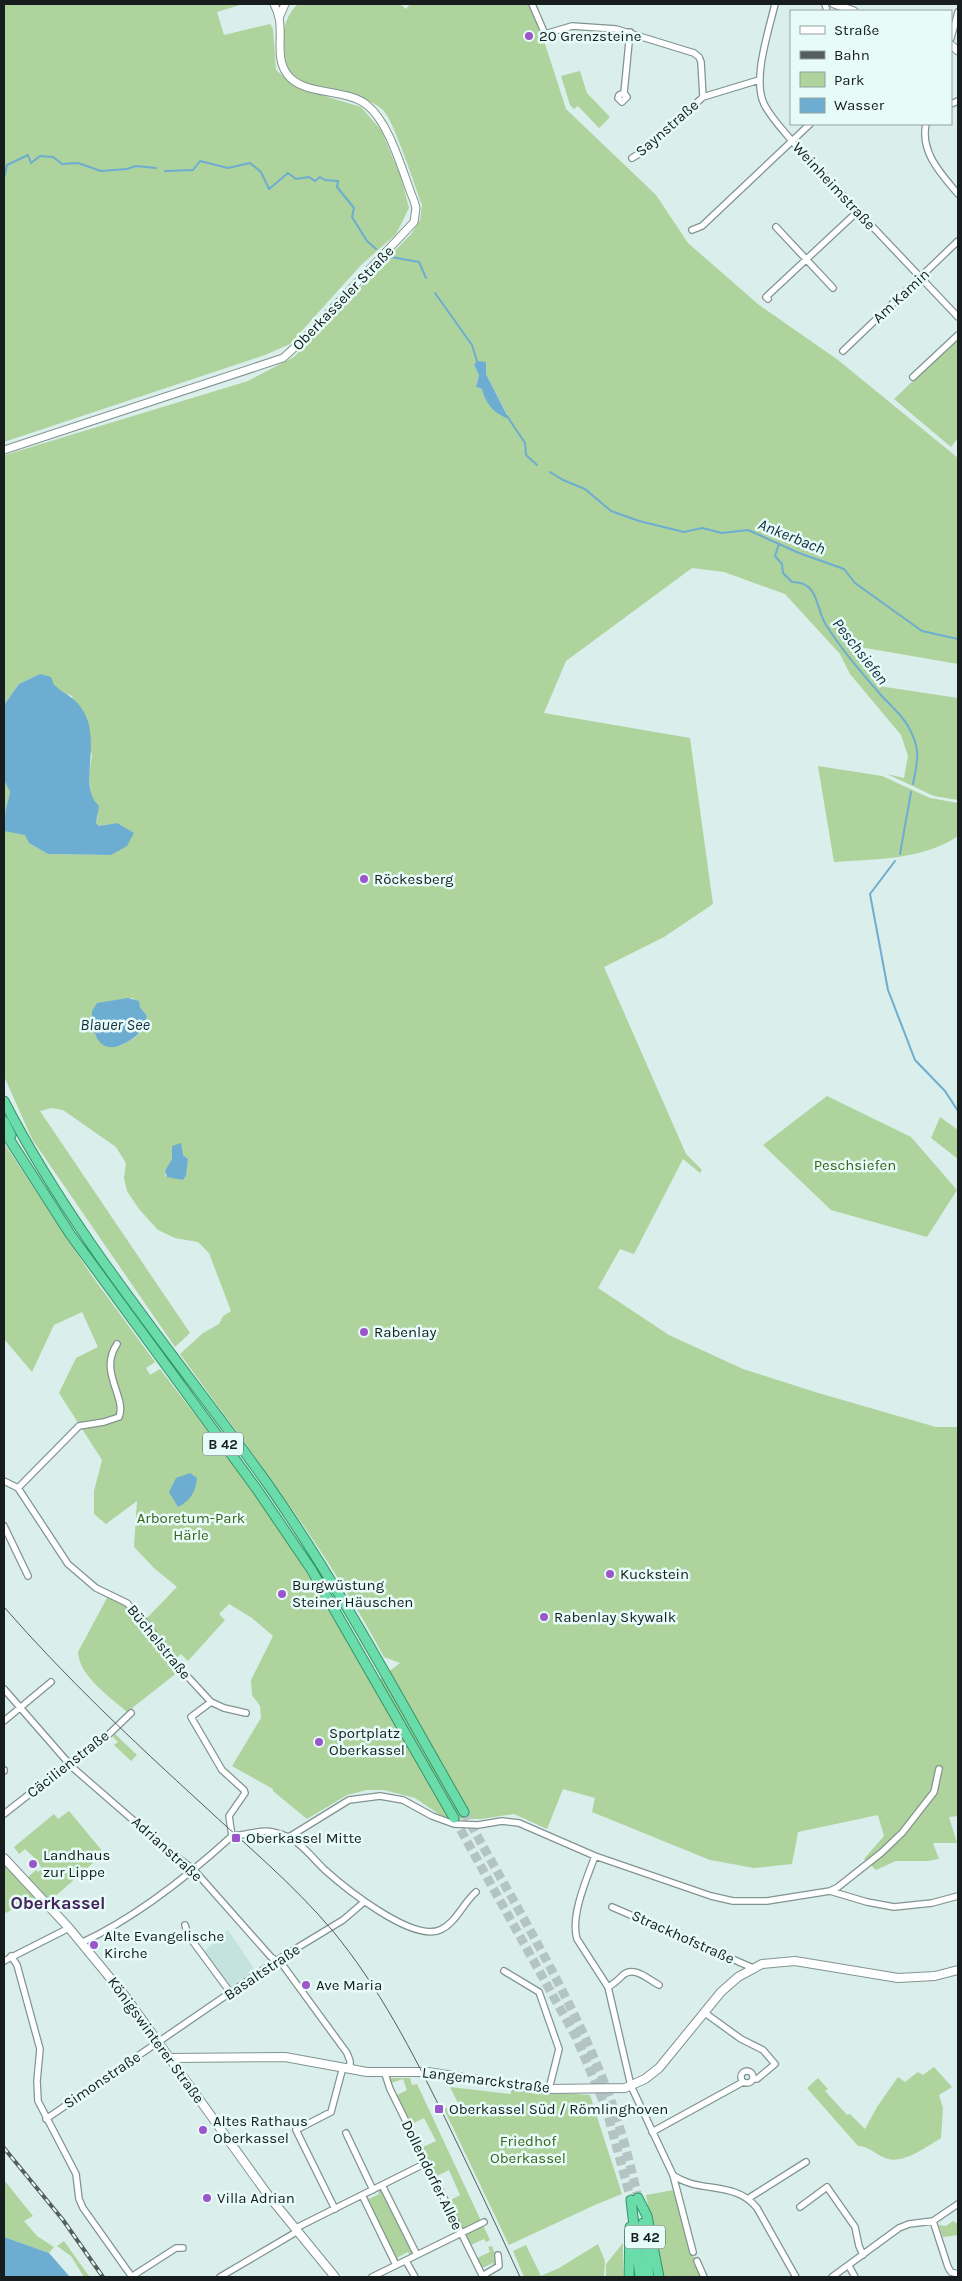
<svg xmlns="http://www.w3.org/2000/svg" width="962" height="2281" viewBox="0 0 962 2281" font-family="Karla,sans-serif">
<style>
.built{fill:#c5e3de}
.green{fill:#aed39c;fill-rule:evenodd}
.water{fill:#6dadd1}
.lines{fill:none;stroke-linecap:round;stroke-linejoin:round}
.stream{stroke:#6dadd1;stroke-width:2}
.trunk-tunnel{stroke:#b3c4c2;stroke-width:9;stroke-dasharray:9 4.5;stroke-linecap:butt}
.minor-casing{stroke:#819491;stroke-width:8}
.tertiary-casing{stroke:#819491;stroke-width:9}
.secondary-casing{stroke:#819491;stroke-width:10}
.trunk-casing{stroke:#35936a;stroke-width:11}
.minor{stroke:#fff;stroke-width:5.5}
.tertiary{stroke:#fff;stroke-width:7}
.secondary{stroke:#fff;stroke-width:8}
.trunk{stroke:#6adcaa;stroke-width:9}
.tram{stroke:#545f5d;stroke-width:1}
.rail-casing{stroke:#545f5d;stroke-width:4}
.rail{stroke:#e7fbf8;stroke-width:2;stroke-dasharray:5.5;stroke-linecap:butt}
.poi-dot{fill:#9b56cb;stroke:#e7fbf8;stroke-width:2}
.labels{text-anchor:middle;stroke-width:5;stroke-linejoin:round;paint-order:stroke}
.shield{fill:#e7fbf8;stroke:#55605e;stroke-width:1}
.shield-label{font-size:14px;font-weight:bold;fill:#161d1c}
.poi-label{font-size:15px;fill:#161d1c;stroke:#e7fbf8;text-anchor:start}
.street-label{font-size:15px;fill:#161d1c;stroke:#e7fbf8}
.park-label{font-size:15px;fill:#38641a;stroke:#e7fbf8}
.water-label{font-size:16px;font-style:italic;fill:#102e3e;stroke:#e7fbf8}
.quarter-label{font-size:18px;font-weight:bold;fill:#45245c;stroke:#e7fbf8}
</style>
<rect width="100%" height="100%" fill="#daeeeb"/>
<!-- built -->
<path class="built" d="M228 1930 255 1970 231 1986 204 1952Z"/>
<!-- green -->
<path class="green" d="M4 4H243L217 12 224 35 270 24 273 29 276 70 295 87 361 107 381 130 401 177 409 208 396 234 361 265 290 344 265 355 4 442Z
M298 4H400L406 9 410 4H530L536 16 566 109 656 195 688 243 759 305 838 360 958 458V664L848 645 879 686 958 698V800L934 796 887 774 904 778 908 756 901 735 850 674 840 654 785 594 724 572 692 568 566 661 544 713 690 738 713 904 664 937 604 967 686 1154 702 1170 700 1173 683 1159 634 1254 620 1249 598 1288 669 1335 743 1369 815 1392 936 1427H958V1816L949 1817 957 1843H933L939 1859 928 1861H896L876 1870 864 1859 884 1836 878 1815 798 1832 792 1864 754 1868 710 1860 592 1812 595 1798 563 1789 547 1829 514 1814 481 1819H446L415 1798 384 1790H367L347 1795 307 1819 273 1791V1789L232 1766 261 1718 260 1706 252 1695 251 1680 273 1636 252 1618 229 1604 219 1614 225 1620 188 1661 181 1654 174 1660 145 1620 177 1587 154 1568 134 1547 137 1501 106 1524 94 1514V1491L102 1460 59 1393 76 1358 98 1347 82 1312 54 1325 32 1372 4 1339V1143L92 1276 155 1362 146 1368 150 1375 160 1369 236 1468 297 1556 372 1685 400 1663 384 1657C327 1550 251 1452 180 1354L203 1333 219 1324 223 1316 231 1311 209 1253 198 1242 175 1238 158 1230 139 1209 127 1191 124 1178 126 1163 116 1147 63 1110 52 1108 40 1111 190 1333 175 1347 32 1139 4 1076V768L5 782 10 792 6 807 7 820 26 835 29 843 48 854 111 855 117 823 99 826 96 823 98 816 91 795 89 775 92 755 72 696 60 691 40 674 19 684 4 705 5 455 248 381 294 357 412 233 420 220 422 205C415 186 394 121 383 110 360 88 308 93 292 74 285 66 285 55 284 45 282 30 286 15 298 4ZM474 365 486 374 508 416 482 389 476 387 479 375ZM133 998 147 1016C143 1036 137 1036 120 1046L95 1035 92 1018 108 1002ZM172 1152 183 1155 188 1159 186 1176 183 1180 165 1176C166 1167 174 1161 172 1152Z
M580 71 587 93 610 117 599 128 578 106 574 109 570 105 561 76Z
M958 338V438L951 447 894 399Z
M818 766 882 776 930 798 958 803V836C923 860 875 859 834 862Z
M827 1096 911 1137 957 1190 927 1237 831 1210 763 1145Z
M940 1117 958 1130V1159L931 1138Z
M108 1596 128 1605 178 1672 127 1712C110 1697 79 1676 78 1652Z
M115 1734 137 1755 131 1761 114 1745 118 1742 113 1737Z
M69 1811 104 1853 50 1901 27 1878 36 1870 38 1872 42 1869 37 1860 25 1849 19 1854 14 1847 54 1814 58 1819Z
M4 1863 35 1897 6 1913 4 1911Z
M934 2067 952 2087 939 2095 943 2108 941 2138C926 2147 900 2167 883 2157 874 2153 868 2146 858 2146L807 2088 818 2078 828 2089 825 2091 847 2115 850 2114 865 2129 877 2107 898 2077 905 2082 918 2072 923 2075Z
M390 2078H410L412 2085 417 2084 490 2240 486 2242 484 2239 471 2245 449 2201 460 2195 449 2170 437 2176 423 2147 436 2141 424 2118 412 2124 397 2095 407 2090 403 2079 391 2083Z
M450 2087 511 2094V2090H513L590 2095 622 2194 597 2204 509 2245 444 2109 458 2103Z
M4 2180 33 2216 24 2221 37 2236 54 2247 49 2253 4 2237Z
M377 2190H382L413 2250 412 2255 410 2256 408 2252 398 2257V2261H396L365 2198 367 2195 369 2199 379 2194Z
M674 2190 687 2240 702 2277H662L646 2195Z
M953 2221 958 2224V2235L943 2237 939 2225 946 2226Z
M64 2241 86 2272 90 2277H84L71 2256 57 2246Z
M623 2243V2277H606V2264Z
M598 2244 605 2261 604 2277H524L513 2251 526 2245 541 2276 559 2268Z
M492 2246 498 2263 495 2267 493 2263 482 2268 477 2258 490 2252 488 2247Z"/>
<!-- water -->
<path class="water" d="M477 361 486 362V374L508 417 506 418C493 412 485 403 482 389L476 387 479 375 474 365Z
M40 674 51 677 54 685C58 687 59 690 63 692 116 722 72 782 99 806L96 823 99 826 117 823 134 833 127 846 111 855 48 854 29 843 25 835 4 831 6 808 10 792 5 782 4 768V705L19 684Z
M128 998 139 1001 140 1007 147 1016C144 1030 139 1035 127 1042 100 1058 91 1034 92 1011L97 1003Z
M181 1143 183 1155 188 1159 186 1176 183 1180 167 1177 165 1171 172 1159V1146Z
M190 1473 197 1478C196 1492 190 1501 178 1507L169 1492 176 1478Z
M4 2237 49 2253 70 2277H4Z"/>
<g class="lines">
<!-- stream -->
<path class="stream" d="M165 171 193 170 200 161 228 168 250 163 261 172 269 189 288 173 296 179 309 177 315 181 320 177 325 180 338 181 337 187 354 208 352 217 367 241 376 249
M4 178 7 165 28 155 31 163 40 156 53 157 62 164 78 163 101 171 127 169 136 166 156 168
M391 257 419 262 426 278
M435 293 472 345 477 361
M507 416 525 443 526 455 537 465
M550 472 563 480 585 489 611 511 639 521 684 532 702 528 722 533 748 530 799 553 844 569 855 583 922 631 958 639
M779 544 775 556 782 564 783 573 792 582C820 582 815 608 826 625 842 650 861 672 880 694 889 704 901 714 908 726 921 749 918 759 913 784
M900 854 911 792
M895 861 870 894 888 990 915 1060 945 1091 958 1111"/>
<!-- trunk-tunnel -->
<path class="trunk-tunnel" d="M464 1812C510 1896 561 1979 598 2067 616 2110 628 2153 638 2198
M454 1818 576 2037 606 2108 631 2200"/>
<defs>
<path id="minor" d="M532 4 545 34 572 26 616 29 694 53 699 57 701 62 703 97
M775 4C769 30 752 79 764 104 772 120 786 133 797 147L958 317
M825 4 827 11
M951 38 958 12
M624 93 619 95 618 98 622 102 627 97 624 93 630 32
M951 104 958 101
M926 124C920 152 941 174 958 194
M632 158 644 151 703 97 759 80
M776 227 833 288
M692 230 702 226 810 124
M768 299 766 297 857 212
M843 351 958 241
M913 377 958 335
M4 1481 18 1488 68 1564 96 1588 127 1603 143 1620 175 1663 211 1702 191 1717 222 1770 244 1790 245 1793 229 1816 232 1836
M18 1488 79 1426 104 1422 119 1417C127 1397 98 1372 117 1344
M4 1526 28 1576
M4 1689 72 1767 164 1847 194 1870 271 1957 282 1964 347 2053 350 2061V2069
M211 1702 224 1708 246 1713
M4 1721 51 1682
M4 1770V1771
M4 1814 69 1763 106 1737 131 1713
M232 1836C257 1834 262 1826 288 1837 302 1843 314 1860 325 1870 345 1888 412 1942 440 1930 456 1923 463 1903 476 1892
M289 1837 349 1800 380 1796 403 1800 432 1816 454 1824 478 1825 502 1821 519 1823 595 1856 711 1896 733 1901H767L830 1891 867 1902 894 1907 932 1903 958 1896
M595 1856C587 1878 570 1916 577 1939L608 1987 631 2086 673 2175 693 2252
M830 1891 838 1887 881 1853 902 1833 934 1792 939 1769
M612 1907 753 1968
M185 1925 188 1935 230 1992
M81 1943C137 1917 187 1877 232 1836
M11 1956 17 1965 40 2049 37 2081 38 2101 76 2174 79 2199 83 2208 132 2277
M4 1961 69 1928
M504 1971 539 1992 559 2049 549 2089
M608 1987C614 1984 618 1980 623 1975 634 1965 649 1980 659 1985
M705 2013 741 2039 763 2050 775 2064 757 2079H753
M384 2071 390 2089 483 2277
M741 2077a6 6 0 1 1 12 0a6 6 0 1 1-12 0Z
M46 2119 282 1957 343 1920 364 1902
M652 2132 743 2082
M346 2133 373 2190
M673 2175C699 2194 735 2180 757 2208L796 2277
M382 2185 417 2255
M362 2195 396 2265
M749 2198 806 2162
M800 2207 827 2187 855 2227 859 2246 863 2255
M335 2209 296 2130 331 2112 343 2067
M933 2221 948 2267 951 2272 958 2274
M296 2228 426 2163
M406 2261 415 2277
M697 2261 704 2277
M849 2266 855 2277
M482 2276 499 2266 498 2255
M131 2277 176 2248H183
M220 2277 298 2231
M372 2277 484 2222
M832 2277 899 2228 909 2224 933 2221 958 2204"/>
<path id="tertiary" d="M834 4 854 11
M279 18 285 4
M951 45 958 51
M4 450 283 358 306 337 414 222 416 208 414 201C403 174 390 123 367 105 346 88 302 96 287 74 275 58 283 36 279 18 278 13 276 8 274 4"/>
<path id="secondary" d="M4 1858 69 1928 125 1996 268 2195 335 2277
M170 2058 285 2057 367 2072H428L515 2086 549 2089 625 2088 645 2079 659 2068 721 1992 738 1977 762 1964 795 1961 898 1978 935 1976 958 1970"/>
<path id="trunk" d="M4 1101C75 1239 177 1357 267 1483 340 1587 400 1701 464 1812
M4 1121 11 1135
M4 1131 70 1234 256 1488 311 1569 454 1818
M638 2198 647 2216 659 2277
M631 2200 640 2277
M643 2223 649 2277
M629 2277 630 2227"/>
</defs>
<!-- minor casing -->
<use href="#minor" class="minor-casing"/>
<!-- tertiary casing -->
<use href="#tertiary" class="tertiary-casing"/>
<!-- secondary casing -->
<use href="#secondary" class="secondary-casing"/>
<!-- trunk casing -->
<use href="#trunk" class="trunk-casing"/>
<!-- minor -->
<use href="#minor" class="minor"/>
<!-- tertiary -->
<use href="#tertiary" class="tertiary"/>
<!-- secondary -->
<use href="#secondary" class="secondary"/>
<!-- trunk -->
<use href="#trunk" class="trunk"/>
<!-- tram -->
<path class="tram" d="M4 1607C65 1677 133 1741 202 1804 246 1845 293 1884 332 1930 379 1987 412 2051 445 2118 470 2170 496 2224 520 2277"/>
<defs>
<path id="rail" d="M4 2148 63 2220 103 2277"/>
</defs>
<!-- rail casing -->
<use href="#rail" class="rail-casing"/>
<!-- rail -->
<use href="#rail" class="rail"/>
</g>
<!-- markers -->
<g class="poi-dot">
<circle cx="529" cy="36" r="5"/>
<circle cx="364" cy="879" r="5"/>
<circle cx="364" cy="1332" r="5"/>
<circle cx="610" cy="1574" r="5"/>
<circle cx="282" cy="1594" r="5"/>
<circle cx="544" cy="1617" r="5"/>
<circle cx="319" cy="1742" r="5"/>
<rect x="231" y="1833" width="10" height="10" rx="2.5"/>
<circle cx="33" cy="1864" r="5"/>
<circle cx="94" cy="1945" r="5"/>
<circle cx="306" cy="1985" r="5"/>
<rect x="434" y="2104" width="10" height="10" rx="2.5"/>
<circle cx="203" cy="2130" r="5"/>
<circle cx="207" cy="2198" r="5"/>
</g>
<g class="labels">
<!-- shield labels -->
<g class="shield">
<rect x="203" y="1432.5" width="40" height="23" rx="4"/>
<rect x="625" y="2225.5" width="40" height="23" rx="4"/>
</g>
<g class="shield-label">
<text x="223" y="1449">B 42</text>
<text x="645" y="2242">B 42</text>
</g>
<!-- poi labels -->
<g class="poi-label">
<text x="539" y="41">20 Grenzsteine</text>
<text x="374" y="884">Röckesberg</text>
<text x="374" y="1337">Rabenlay</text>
<text x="620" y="1579">Kuckstein</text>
<text x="292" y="1590">Burgwüstung<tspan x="292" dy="17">Steiner Häuschen</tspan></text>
<text x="554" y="1622">Rabenlay Skywalk</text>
<text x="329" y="1738">Sportplatz<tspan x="329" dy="17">Oberkassel</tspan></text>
<text x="246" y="1843">Oberkassel Mitte</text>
<text x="43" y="1860">Landhaus<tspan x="43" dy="17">zur Lippe</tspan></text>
<text x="104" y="1941">Alte Evangelische<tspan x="104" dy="17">Kirche</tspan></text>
<text x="316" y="1990">Ave Maria</text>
<text x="449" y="2114">Oberkassel Süd / Römlinghoven</text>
<text x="213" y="2126">Altes Rathaus<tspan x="213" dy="17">Oberkassel</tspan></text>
<text x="217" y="2203">Villa Adrian</text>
</g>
<!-- street labels -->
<g class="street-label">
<text transform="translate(667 128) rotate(-41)" y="5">Saynstraße</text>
<text transform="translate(834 186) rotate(47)" y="5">Weinheimstraße</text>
<text transform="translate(901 296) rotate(-43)" y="5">Am Kamin</text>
<text transform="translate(343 298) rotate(-46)" y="5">Oberkasseler Straße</text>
<text transform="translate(159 1642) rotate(51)" y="5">Büchelstraße</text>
<text transform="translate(68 1764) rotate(-38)" y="5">Cäcilienstraße</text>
<text transform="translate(167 1849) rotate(42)" y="5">Adrianstraße</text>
<text transform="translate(683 1937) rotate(24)" y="5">Strackhofstraße</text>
<text transform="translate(262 1972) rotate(-34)" y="5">Basaltstraße</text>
<text transform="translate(156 2040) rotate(54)" y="5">Königswinterer Straße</text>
<text transform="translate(102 2080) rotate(-34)" y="5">Simonstraße</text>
<text transform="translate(486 2080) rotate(7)" y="5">Langemarckstraße</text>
<text transform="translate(432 2175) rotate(64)" y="5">Dollendorfer Allee</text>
</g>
<!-- park labels -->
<g class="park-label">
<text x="855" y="1170">Peschsiefen</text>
<text x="191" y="1523">Arboretum-Park<tspan x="191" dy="17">Härle</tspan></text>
<text x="528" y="2146">Friedhof<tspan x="528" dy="17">Oberkassel</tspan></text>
</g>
<!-- water labels -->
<g class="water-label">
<text transform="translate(792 536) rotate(22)" y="6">Ankerbach</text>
<text transform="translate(861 651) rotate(52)" y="6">Peschsiefen</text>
<text x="115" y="1030">Blauer See</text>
</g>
<!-- quarter labels -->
<g class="quarter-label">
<text x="58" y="1909">Oberkassel</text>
</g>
</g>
<!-- border -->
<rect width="962" height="2281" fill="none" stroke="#161d1c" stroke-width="10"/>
<!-- legend -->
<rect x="790" y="10" width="162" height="115" fill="#e7fbf8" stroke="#93a2a0"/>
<rect x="800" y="26" width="25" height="8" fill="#ffffff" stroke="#93a2a0"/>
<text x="834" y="35" font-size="15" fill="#161d1c">Straße</text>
<rect x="800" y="51" width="25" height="8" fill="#545f5d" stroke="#93a2a0"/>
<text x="834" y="60" font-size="15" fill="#161d1c">Bahn</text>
<rect x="800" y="72" width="25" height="15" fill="#aed39c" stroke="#93a2a0"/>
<text x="834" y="85" font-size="15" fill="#161d1c">Park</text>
<rect x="800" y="98" width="25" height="15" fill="#6dadd1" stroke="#93a2a0"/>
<text x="834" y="110" font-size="15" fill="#161d1c">Wasser</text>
</svg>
